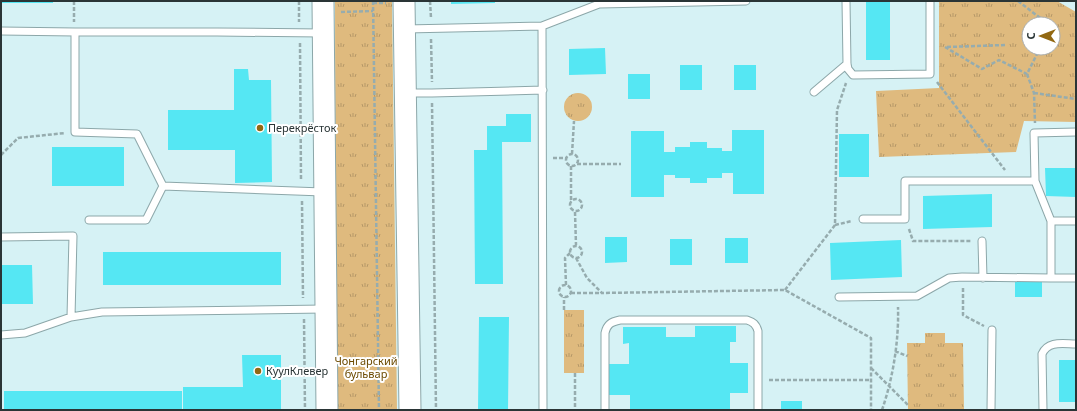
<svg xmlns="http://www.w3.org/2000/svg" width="1077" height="411" viewBox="0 0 1077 411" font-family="'Noto Sans',sans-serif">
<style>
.park{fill:url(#park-tufts);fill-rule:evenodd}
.building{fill:#55e7f3}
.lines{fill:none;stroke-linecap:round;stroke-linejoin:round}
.lane-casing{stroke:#8ca7a9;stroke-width:9}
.secondary-casing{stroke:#8ca7a9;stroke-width:23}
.path{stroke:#96acae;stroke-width:2.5;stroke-dasharray:4 2;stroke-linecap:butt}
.lane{stroke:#fff;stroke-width:7}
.secondary{stroke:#fff;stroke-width:21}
.poi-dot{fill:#926812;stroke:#fff;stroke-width:1.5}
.labels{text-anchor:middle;stroke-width:4;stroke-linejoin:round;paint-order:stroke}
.poi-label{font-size:11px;fill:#2a3536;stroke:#fff;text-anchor:start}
.park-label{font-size:11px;fill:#6c4a00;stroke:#fff}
</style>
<defs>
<pattern id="park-tufts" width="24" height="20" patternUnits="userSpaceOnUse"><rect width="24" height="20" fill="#dfba7e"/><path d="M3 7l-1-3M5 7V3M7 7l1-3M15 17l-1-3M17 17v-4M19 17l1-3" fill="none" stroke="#b59868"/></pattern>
</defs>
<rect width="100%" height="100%" fill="#d6f2f5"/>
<!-- park -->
<path class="park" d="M335 1H392L397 410H336Z
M939 1H1057L1076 12V122L1024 121 1016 152 879 157 876 91 939 88ZM1029 24H1053V48H1029Z
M564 107a14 14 0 1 1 28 0a14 14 0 1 1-28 0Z
M564 310H584V373H564Z
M925 333H945V343H963L964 410H908L907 343H925Z"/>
<!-- building -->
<path class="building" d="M1 1H53V3H1Z
M451 1H495V3L451 4Z
M866 1H890V60H866Z
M605 48 606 74 569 75V49Z
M680 65H702V90H680Z
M734 65H756V90H734Z
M234 69H248L249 80H271L272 182 235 183V150H168V110H234Z
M628 74H650V99H628Z
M506 114H531V142H502L503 284H475L474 150H487V126H506Z
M732 130H764V194H733V173H722V178H707V183H690V178H675V175H664V197H631V131H664V152H675V147H690V142H707V148H722V151H732Z
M839 134H869V177H839Z
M52 147H124V186H52Z
M1045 168H1076V197L1046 196Z
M992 194V227L923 229V196Z
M605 237H627V262L605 263Z
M725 238H748V263H725Z
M670 239H692V265H670Z
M901 240 902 277 831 280 830 243Z
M103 252H281V285H103Z
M1 265H32L33 304H1Z
M1042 280V297H1015V281Z
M479 317H509L508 410H478Z
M695 326H736V342H730V363H748V393H730V410H630V395H608V364H629V343L623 344V327H666V337H695Z
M242 355H281V410H183V387H243Z
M1059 360H1076V402H1059Z
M4 391H182V410H4Z
M781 401H802V410H781Z"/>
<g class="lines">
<defs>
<path id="lane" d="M846 1 847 64 848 69 853 75 930 74V1
M542 26 543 410
M406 29 542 26 599 4 746 1
M1 31 75 32
M814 92 847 64
M407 93H432L543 90
M1076 132 1034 133 1035 181 1051 221H1076
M163 186 137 134 75 132V32H217L321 33
M863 219H905V181H1035
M89 220H146L163 186 323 192
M1 237 73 236 71 317
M982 241 983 278
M1051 278H1076
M839 297 917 296 949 278 962 277 1051 278V221
M1 335 25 333 71 317 102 312 324 309
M605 410V333C607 324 611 322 620 320H747C753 322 756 324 758 331V410
M991 410 992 330
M1043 410 1042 354C1048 340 1064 344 1076 344"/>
<path id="secondary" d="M323 1 327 410
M404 1 410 410"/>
</defs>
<!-- lane casing -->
<use href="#lane" class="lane-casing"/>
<!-- secondary casing -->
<use href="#secondary" class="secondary-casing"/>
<!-- path -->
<path class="path" d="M74 1V22
M299 1V22
M373 1 379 410
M430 1 431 18
M1018 1 1048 24
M373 3H386
M341 12 373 11
M431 39 432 82
M300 43 301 180
M945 47 982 69 999 60 1027 74 1040 48
M947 47 1006 45
M1027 74 1034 93 1035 123
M937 82 1005 170
M1034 93 1076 99
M432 103 436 410
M566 160a6 6 0 1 1 12 0a6 6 0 1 1-12 0Z
M572 154 574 121
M1 155 18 138 65 133
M553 158H566
M577 164H621
M571 166V200
M570 205a6 6 0 1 1 12 0a6 6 0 1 1-12 0Z
M302 201 303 298
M575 212 576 245
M835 225 852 221
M909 229 913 241H972
M570 252a6 6 0 1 1 12 0a6 6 0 1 1-12 0Z
M576 258 587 278 602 293 785 290 871 338V410
M559 291a6 6 0 1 1 12 0a6 6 0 1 1-12 0Z
M566 285 565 258 570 253
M963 288V315L984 326
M785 290 835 225 837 110 846 83
M571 293H602
M564 310V297
M304 319 305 410
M895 351 907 356
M871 368 908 405
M575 373V410
M769 380H871
M882 410C893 378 899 341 898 307"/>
<!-- lane -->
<use href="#lane" class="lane"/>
<!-- secondary -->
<use href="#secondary" class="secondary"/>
</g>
<!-- markers -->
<g class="poi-dot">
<circle cx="260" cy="128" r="4"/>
<circle cx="258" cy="371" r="4"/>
</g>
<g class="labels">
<!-- poi labels -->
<g class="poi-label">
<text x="268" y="132">Перекрёсток</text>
<text x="266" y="375">КуулКлевер</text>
</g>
<!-- park labels -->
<g class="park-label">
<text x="366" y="365">Чонгарский<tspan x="366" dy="13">бульвар</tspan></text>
</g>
</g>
<!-- border -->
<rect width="1077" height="411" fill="none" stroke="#2a3536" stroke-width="4"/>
<!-- north arrow -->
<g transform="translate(1041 36) rotate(270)"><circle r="19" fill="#ffffff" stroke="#aaaeaf"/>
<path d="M0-3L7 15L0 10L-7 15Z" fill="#926812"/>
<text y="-6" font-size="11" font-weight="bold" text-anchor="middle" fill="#2a3536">С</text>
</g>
</svg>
